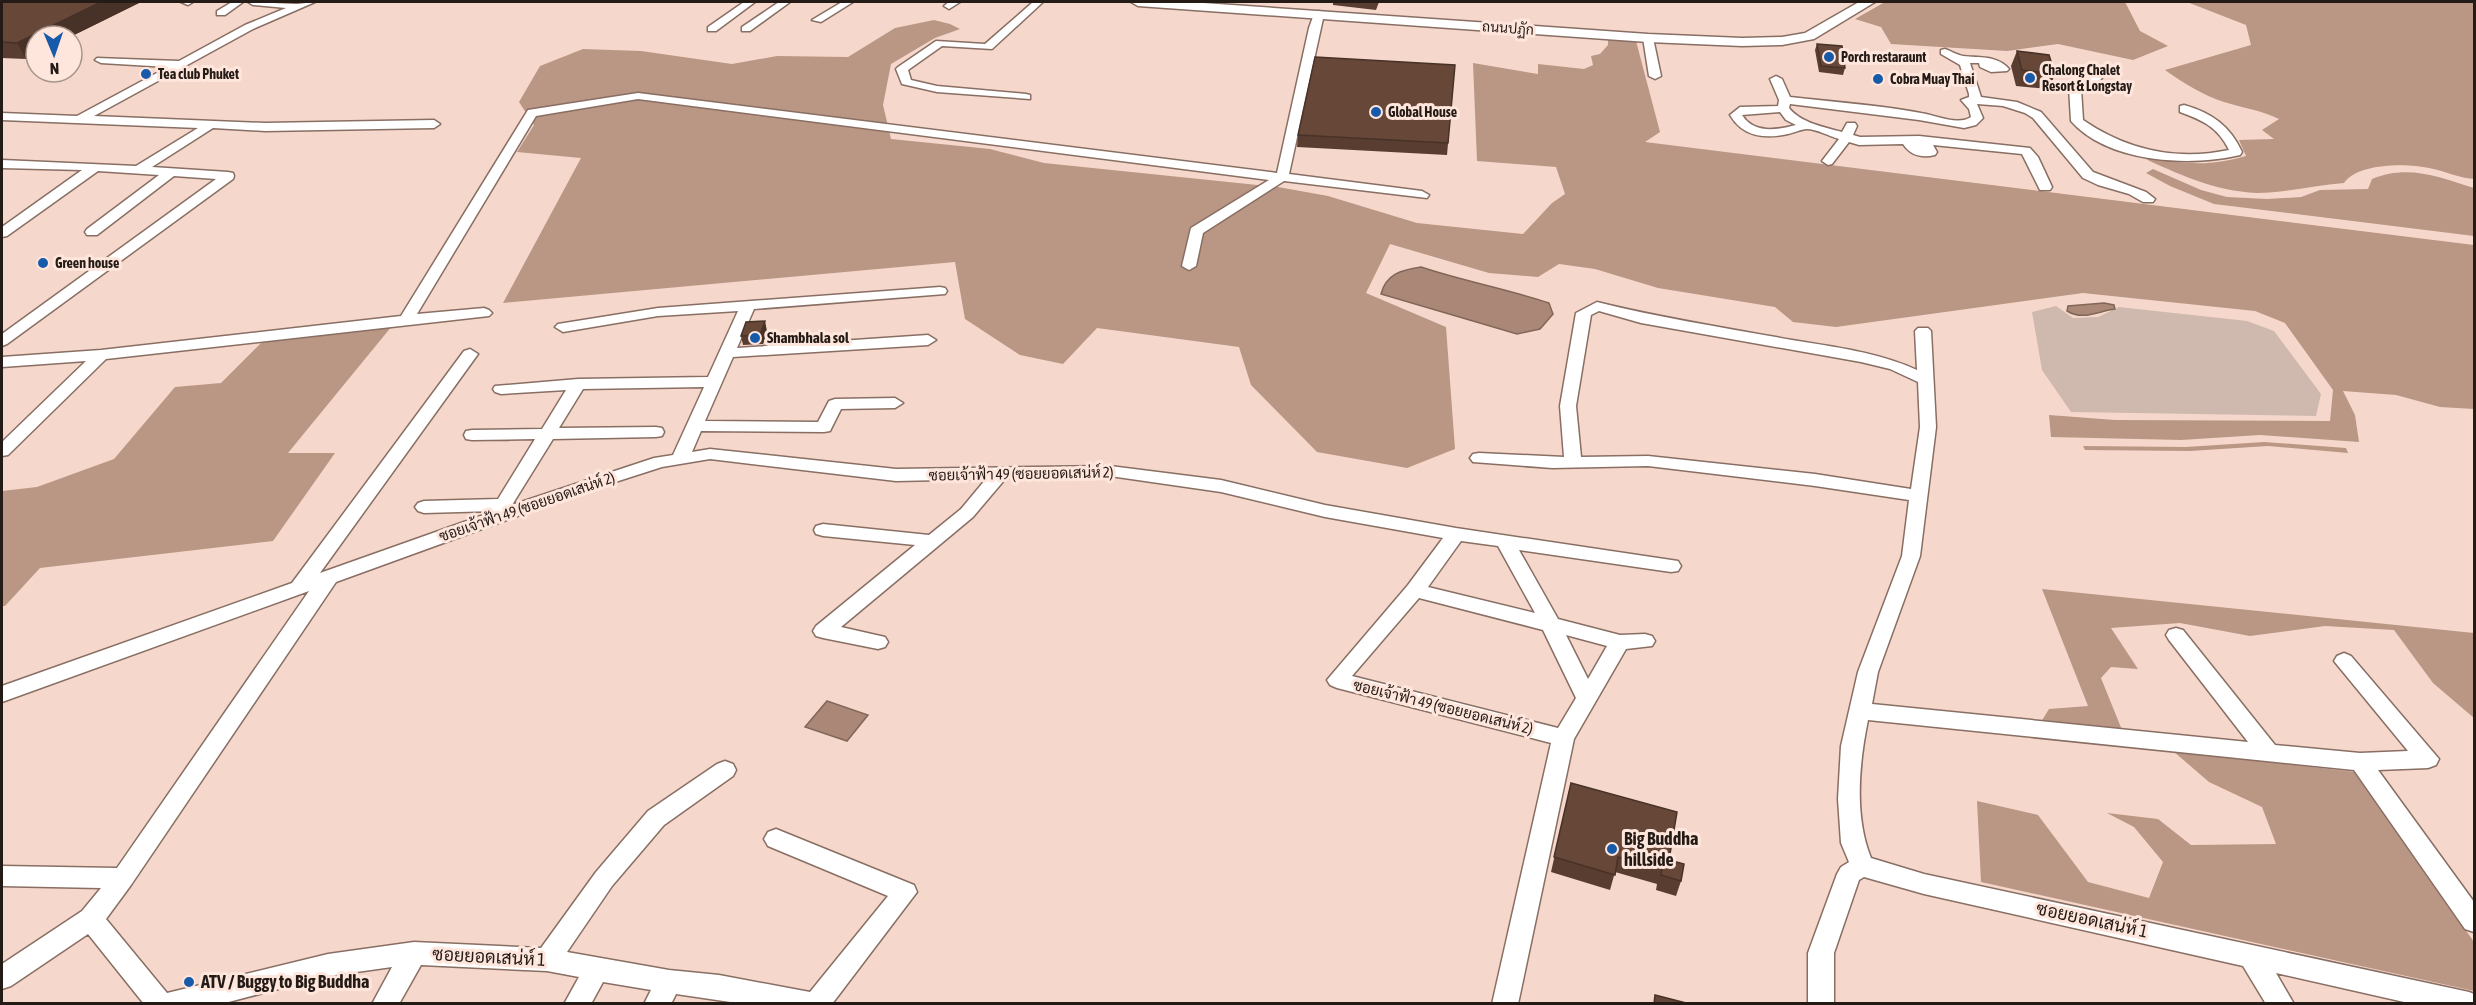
<svg xmlns="http://www.w3.org/2000/svg" width="2476" height="1005" viewBox="0 0 2476 1005" font-family="'Asap Condensed',Sarabun,sans-serif">
<style>
.green{fill:#cfb8ae}
.forest{fill:#ba9685}
.water{fill:#aa8776;stroke:#826759;stroke-width:1.5}
.lines{fill:none;stroke-linecap:round;stroke-linejoin:round}
.minor-casing{stroke:#886e63;stroke-width:3}
.major-casing{stroke:#886e63;stroke-width:3}
.minor{fill:#fff;fill-rule:evenodd}
.major{fill:#fff;fill-rule:evenodd}
.wall{fill:#593d30}
.shaded-wall{fill:#483227}
.building{fill:#674738;stroke:#483227;stroke-width:1.5}
.poi-dot{fill:#185aaa;stroke:#fee6dc;stroke-width:2}
.labels{text-anchor:middle;stroke-width:6;stroke-linejoin:round;paint-order:stroke}
.far-street-label{font-size:14px;fill:#251b16;stroke:#fee6dc}
.far-poi-label{font-size:14px;font-weight:bold;fill:#251b16;stroke:#fee6dc;text-anchor:start}
.poi-label{font-size:15px;font-weight:bold;fill:#251b16;stroke:#fee6dc;text-anchor:start}
.street-label{font-size:15px;fill:#251b16;stroke:#fee6dc}
.near-poi-label{font-size:18px;font-weight:bold;fill:#251b16;stroke:#fee6dc;text-anchor:start}
.near-street-label{font-size:18px;fill:#251b16;stroke:#fee6dc}
</style>
<rect width="100%" height="100%" fill="#f5d8cb"/>
<!-- green -->
<path class="green" d="M2056 306 2073 318 2098 317 2119 307 2247 321 2274 331 2321 394 2316 416 2071 412 2042 370 2032 312Z"/>
<!-- forest -->
<path class="forest" d="M1885 2H2125L2140 31 2168 46 2133 60 2058 44 2007 51 1891 44 1881 27 1855 19Z
M2187 2H2474V179C2458 178 2445 171 2429 168 2407 163 2357 163 2344 183 2315 185 2286 193 2257 193 2214 191 2178 174 2139 156 2181 163 2205 168 2246 156L2239 140 2274 139 2262 130 2279 119C2261 110 2243 108 2224 102 2203 95 2183 83 2165 70L2251 45 2246 25Z
M934 20 950 24 960 29 935 38 891 64 883 105 891 139 990 149 1044 163 1278 187 1328 196 1417 223 1523 234 1552 203 1565 194 1556 167 1477 161 1473 63 1538 74V64L1584 69 1593 65 1591 56 1600 54 1608 45V40L1636 41 1660 132 1645 142 2474 245V409L2440 407 2396 395 2343 391 2355 415 2359 442 2260 435 2181 440 2051 437 2049 415 2115 420 2330 421 2333 390 2285 323 2255 311 2083 293 1836 327 1793 322 1775 307 1658 288 1595 269 1559 264 1538 277 1489 273 1390 244 1366 293 1446 327 1455 449 1407 468 1317 452 1251 385 1239 347 1097 328 1063 364 1020 355 965 319 955 262 503 303 581 158 517 152 534 125 519 102 540 66 583 49 641 51 732 64 777 56 848 57 895 28Z
M2153 169 2201 190 2227 197 2267 199 2301 197 2320 190 2368 189 2372 179C2408 164 2439 177 2474 188V236L2214 204 2170 186 2146 173Z
M392 326 288 453H335L273 541 40 568 5 606H2V491L37 487 114 459 175 387 221 383 263 341Z
M2264 442 2346 448 2348 453 2268 446 2190 451 2085 450 2083 446 2186 447Z
M2042 589 2474 633V718L2433 683 2394 630 2325 626 2250 636 2180 623 2111 628 2138 669 2111 667 2101 678 2122 730 2041 722 2049 709 2088 706Z
M2173 751 2355 772 2474 942V991L1981 882 1977 801 2038 815 2088 882 2149 898 2163 862 2134 827 2107 813 2158 819 2191 845 2276 844 2262 807 2209 782Z"/>
<!-- water -->
<path class="water" d="M1421 267C1463 281 1507 289 1549 303L1553 314 1540 329 1517 334 1381 294C1386 274 1401 270 1421 267Z
M2104 303 2114 305 2115 309C2098 311 2083 321 2067 311L2068 306Z
M827 701 868 715 847 741 805 727Z"/>
<g class="lines">
<defs>
<path id="minor" d="M181 2H193L188 5Z
M232 2H243L225 15H217V11Z
M248 2 297 4 315 2 253 29 94 116 265 123 434 120 440 124 434 128 265 131 213 128 152 167 228 172 233 173 234 176 233 179 7 344 2 346V334L216 179 174 176 97 235H87L85 232 87 229 159 175 98 171 7 236 2 237V227L82 170 2 168V160L136 166 198 128 2 120V113L77 116 168 67 101 63 95 60 97 58 179 61 245 25 286 8 253 5Z
M744 2H755L716 31H708V27Z
M779 2H790L750 31H742V27Z
M842 2H853L821 22 812 20Z
M949 2H960L949 9 944 6Z
M1033 2H1043L992 49 942 46 908 70 911 80 937 86 1026 94 1030 95V99L937 92 902 84 896 69 898 67 936 41 985 44Z
M1319 11 1324 14 1289 174 1422 191 1429 195 1427 198 1284 181 1203 233 1196 266 1189 270 1182 266 1191 228 1269 180 638 99 536 116 417 314 484 308 489 310 492 313 489 316 106 359 8 455 2 456V442L86 361 2 367V357L101 350 401 316 528 110 638 93 1277 173 1309 28 1314 14Z
M1648 35 1653 38 1661 76 1655 79 1649 76 1643 38Z
M1945 49C1951 51 1957 55 1963 56 1979 58 1997 55 2009 69L2007 71 1991 72 1980 67 1979 63H1970L1981 97 2017 102 2041 112 2093 172 2146 192 2155 199 2153 202H2143L2129 194 2098 185 2083 178 2033 118 2025 113 2003 106 1977 104 1983 118 1976 125 1964 128 1919 120 1790 104 1789 108C1801 123 1824 127 1842 132L1847 123H1855L1857 126 1853 135 1860 137 1919 136 2030 148 2038 157 2052 187 2050 190H2040L2022 154 1933 145 1937 152 1935 155C1922 158 1911 156 1903 144L1859 145 1849 142 1832 164 1828 165 1822 161 1839 139C1829 136 1816 129 1807 129 1801 129 1794 133 1788 134 1764 139 1743 137 1730 115L1740 107 1778 106 1779 100 1770 79 1776 76 1782 79 1790 97C1833 102 1878 105 1921 113 1935 115 1958 126 1971 117L1969 109 1961 100 1969 97V94L1960 65 1941 54V50ZM1780 112 1786 120 1796 125C1777 130 1754 134 1742 115Z
M2096 75 2102 78 2100 80 2081 89 2083 120C2127 150 2176 161 2229 150 2218 127 2202 120 2180 112V106L2184 105C2212 113 2230 126 2242 152L2240 155C2190 167 2108 163 2071 121L2069 87Z
M940 287 945 288 947 291 945 294 754 309 737 348 928 335 936 340 928 345 733 357 705 421 818 422 829 401 835 399 895 398 903 403 895 408 841 409 830 431 824 432 701 431 692 452 710 449 896 469 1110 466 1221 480 1325 505 1456 528 1678 561 1681 566 1678 571 1671 572 1519 550 1558 619 1620 635 1645 634 1652 636 1655 641 1652 646 1626 649 1574 739 1518 1004H1492L1551 743 1337 688 1330 685 1327 680 1408 585 1443 538 1325 517 1221 492 1110 476 1006 478 973 517 841 627 885 637 888 642 885 647 878 649 823 638 816 636 813 631 816 626 915 545 823 536 816 534 814 530 816 526 823 524 929 535 961 509 986 479 896 481 710 459 662 467 581 493 336 582 131 885 106 919 167 993 328 954 414 942 541 948 596 872 648 811 717 764 725 761 733 764 736 770 733 776 664 825 612 886 567 952 669 970 719 975 810 992 888 896 768 846 764 839 768 832 776 829 914 885 917 892 832 1004H744L676 994 671 1004H644L651 990 603 982 591 1004H564L579 977 547 971 421 965 399 1004H372L392 967 328 976 221 1004H144L88 934 11 986 2 989V964L82 911 101 888 2 886V866L117 868 309 591 2 702V686L292 583 464 351 470 349 478 354 320 573 495 511 424 513 418 511 415 507 418 503 424 501 498 499 535 439 472 440 466 439 464 435 466 431 472 430 542 429 566 390 501 394 495 392 493 389 495 386 578 379 708 377 738 311 658 316 563 332 555 327 558 324 658 308ZM704 387 673 455 654 458 512 505 553 439 656 437 662 436 664 432 662 428 656 427 559 428 583 389ZM1461 541 1498 546 1535 613 1428 587ZM1419 598 1543 630 1576 698 1558 728 1352 676ZM1566 635 1607 646 1588 679Z
M1597 302C1661 318 1726 328 1792 340 1834 347 1878 352 1917 370L1915 331 1918 328H1928L1931 331 1936 427 1920 556 1878 672 1872 704 2248 742 2169 640 2166 635 2169 630 2176 628 2183 630 2275 745 2360 753 2408 751 2334 661 2337 656 2344 653 2351 656 2439 759 2436 765 2428 768 2378 770 2474 902V932L2465 929 2354 770 1868 720C1859 764 1854 816 1871 858L1924 874 2469 992 2474 994V1004H2413L2276 973 2294 1004H2266L2243 966 1924 894 1864 877 1859 880 1834 953V1004H1808V953L1837 874 1841 867 1849 862 1841 843 1838 799 1841 746 1858 672 1902 556 1909 500 1815 486 1648 466 1552 468 1473 462 1470 458 1473 454 1479 453 1564 457 1560 406 1576 313ZM1599 311 1641 323 1861 362 1890 369 1918 382 1920 427 1911 489 1815 474 1648 456 1581 457 1576 406 1591 315Z"/>
<path id="major" d="M1131 2H1189L1648 34 1742 38 1782 37 1805 33 1859 2H1875L1814 39 1782 45 1742 46 1648 42 1138 6Z"/>
</defs>
<!-- minor casing -->
<use href="#minor" class="minor-casing"/>
<!-- major casing -->
<use href="#major" class="major-casing"/>
<!-- minor -->
<use href="#minor" class="minor"/>
<!-- major -->
<use href="#major" class="major"/>
</g>
<!-- wall -->
<path class="wall" d="M2 2H141L72 36H36V55L26 59 2 58Z
M1333 2H1379L1376 10 1333 5Z
M1817 44 1845 68 1843 75 1819 72 1815 50Z
M2017 51 2055 74 2049 89 2016 86 2011 66Z
M1455 65 1447 155 1297 147 1298 135Z
M767 331 763 344 743 345 741 336Z
M1571 783 1669 860 1681 881 1676 896 1656 890 1657 884 1615 872 1610 890 1551 872Z"/>
<!-- shaded-wall -->
<path class="shaded-wall" d="M101 2H141L72 36H36V55L26 59 17 43Z
M765 321 767 331 763 344 760 335Z"/>
<!-- building -->
<path class="building" d="M2 2H101L17 43 2 42Z
M1817 44 1842 46 1845 68 1821 66Z
M2017 51 2049 55 2055 74 2022 70Z
M1315 57 1455 65 1448 143 1298 135Z
M765 321 760 335 741 336 746 322Z
M1571 783 1677 812 1669 860 1684 864 1681 881 1661 875 1662 869 1618 857 1615 875 1554 857Z
M1655 995 1690 1004H1654Z"/>
<!-- markers -->
<g class="poi-dot">
<circle cx="1829" cy="57" r="6"/>
<circle cx="146" cy="74" r="6"/>
<circle cx="2030" cy="78" r="6"/>
<circle cx="1878" cy="79" r="6"/>
<circle cx="1376" cy="112" r="6"/>
<circle cx="43" cy="263" r="6"/>
<circle cx="755" cy="338" r="6"/>
<circle cx="1612" cy="849" r="6"/>
<circle cx="189" cy="982" r="6"/>
</g>
<g class="labels">
<!-- far-street labels -->
<g class="far-street-label">
<text transform="translate(1508 28) rotate(4)" y="5">ถนนปฏัก</text>
</g>
<!-- far-poi labels -->
<g class="far-poi-label">
<text x="1841" y="62">Porch restaraunt</text>
<text x="2042" y="75">Chalong Chalet<tspan x="2042" dy="16">Resort &amp; Longstay</tspan></text>
<text x="158" y="79">Tea club Phuket</text>
<text x="1890" y="84">Cobra Muay Thai</text>
<text x="1388" y="117">Global House</text>
<text x="55" y="268">Green house</text>
</g>
<!-- poi labels -->
<g class="poi-label">
<text x="767" y="343">Shambhala sol</text>
</g>
<!-- street labels -->
<g class="street-label">
<text transform="translate(1021 474) rotate(-1)" y="5">ซอยเจ้าฟ้า 49 (ซอยยอดเสน่ห์ 2)</text>
<text transform="translate(527 507) rotate(-19)" y="5">ซอยเจ้าฟ้า 49 (ซอยยอดเสน่ห์ 2)</text>
<text transform="translate(1443 707) rotate(14)" y="5">ซอยเจ้าฟ้า 49 (ซอยยอดเสน่ห์ 2)</text>
</g>
<!-- near-poi labels -->
<g class="near-poi-label">
<text x="1624" y="845">Big Buddha<tspan x="1624" dy="21">hillside</tspan></text>
<text x="201" y="988">ATV / Buggy to Big Buddha</text>
</g>
<!-- near-street labels -->
<g class="near-street-label">
<text transform="translate(2092 920) rotate(12)" y="6">ซอยยอดเสน่ห์ 1</text>
<text transform="translate(489 957) rotate(3)" y="6">ซอยยอดเสน่ห์ 1</text>
</g>
</g>
<!-- border -->
<rect width="2476" height="1005" fill="none" stroke="#251b16" stroke-width="6"/>
<!-- north arrow -->
<g transform="translate(54 54) rotate(178)"><circle r="28" fill="#fee6dc" stroke="#a7958d" stroke-width="1.5"/>
<path d="M0-4.5L10 22L0 15L-10 22Z" fill="#185aaa"/>
<text y="-9" font-size="16" font-weight="bold" text-anchor="middle" fill="#251b16">N</text>
</g>
</svg>
